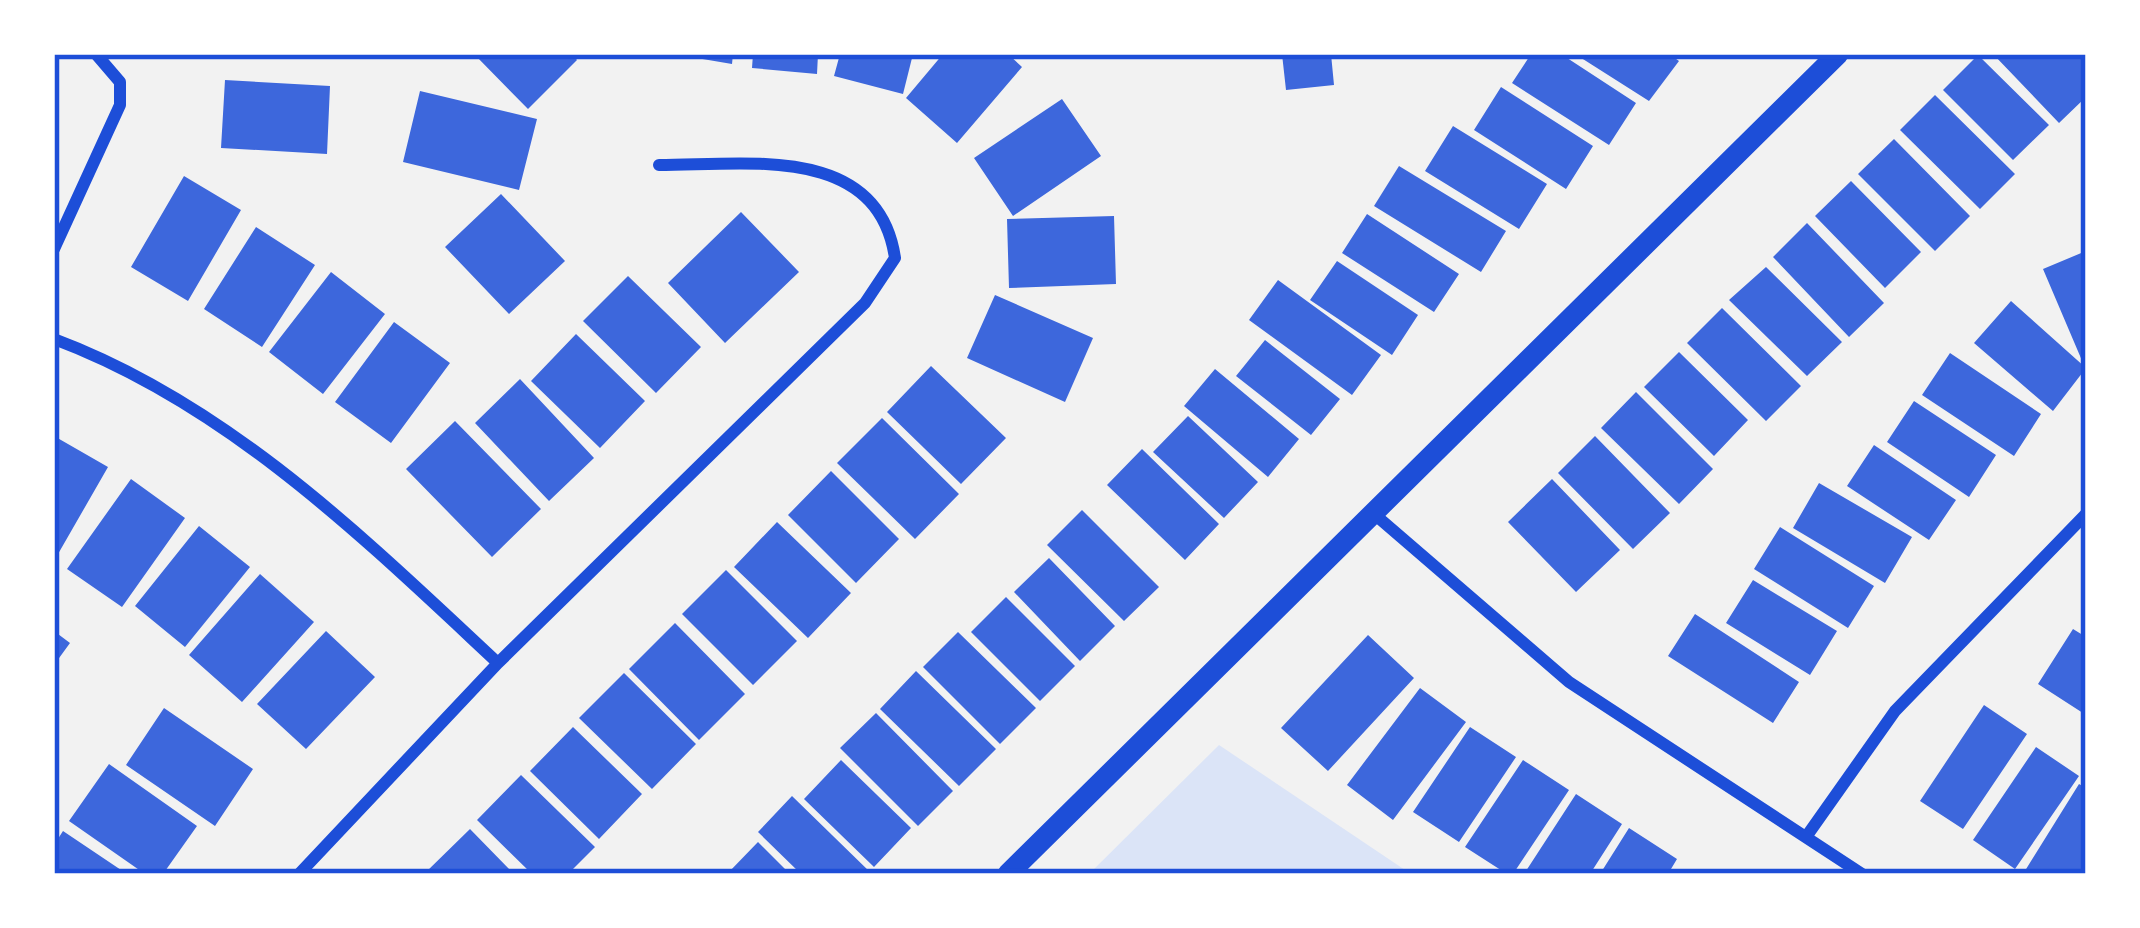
<svg xmlns="http://www.w3.org/2000/svg" width="2140" height="928" viewBox="0 0 2140 928" font-family="'Titillium Web',sans-serif">
<style>
.green{fill:#dbe4f7}
.building{fill:#3d67dc}
.lines{fill:none;stroke-linecap:round;stroke-linejoin:round}
.minor{stroke:#1d4ed8;stroke-width:12}
.tertiary{stroke:#1d4ed8;stroke-width:21}
.neatline{fill:none;stroke:#1d4ed8;stroke-width:4.5}
</style>
<rect width="100%" height="100%" fill="#f2f2f2"/>
<!-- green -->
<path class="green" d="M1219 745 1411 874H1089Z"/>
<!-- building -->
<path class="building" d="M474 54H572L577 60 528 109Z
M673 54H733L732 64Z
M753 54H818L817 74 752 68Z
M840 54H913L903 94 834 76Z
M943 54H1008L1022 67 957 143 906 98Z
M1282 54H1331L1334 85 1286 90Z
M1531 54H1561L1636 103 1609 145 1512 83Z
M1575 54H1669L1679 61 1649 101Z
M1993 54H2081L2086 60V97L2059 123Z
M1978 55 2049 125 2013 160 1943 90Z
M225 80 330 86 327 154 221 148Z
M1501 87 1593 146 1566 189 1474 130Z
M420 91 537 119 519 190 403 162Z
M1935 95 2015 174 1980 209 1900 130Z
M1062 99 1101 156 1013 216 974 158Z
M1453 126 1547 184 1519 229 1425 171Z
M1894 139 1970 216 1935 251 1858 174Z
M1399 166 1506 231 1481 272 1374 206Z
M184 176 241 210 188 301 131 267Z
M1851 181 1921 252 1885 288 1815 216Z
M501 194 565 261 509 314 445 247Z
M741 212 799 272 725 343 668 283Z
M1367 214 1459 274 1434 312 1342 253Z
M1114 216 1116 284 1009 288 1007 219Z
M1807 223 1884 303 1849 337 1773 257Z
M256 227 315 265 262 347 204 309Z
M2086 251V362L2083 363 2043 269Z
M1337 261 1418 315 1392 355 1310 300Z
M1766 267 1842 342 1807 376 1729 300Z
M331 272 385 314 323 394 269 352Z
M628 276 701 347 656 393 583 321Z
M1278 280 1381 355 1352 395 1249 320Z
M995 295 1093 338 1065 402 967 358Z
M2011 301 2086 368 2053 411 1974 343Z
M1722 308 1801 386 1766 421 1687 343Z
M394 322 450 363 391 443 335 402Z
M576 334 645 401 600 448 531 381Z
M1265 340 1340 399 1311 435 1236 376Z
M1679 352 1748 420 1714 456 1644 387Z
M1950 353 2041 414 2014 456 1922 395Z
M931 366 1006 438 961 484 887 412Z
M1215 369 1299 439 1268 477 1184 406Z
M520 379 594 458 549 501 475 423Z
M1636 392 1713 469 1679 504 1601 428Z
M1914 401 1996 455 1969 497 1887 442Z
M1188 416 1258 482 1224 518 1153 452Z
M882 418 959 494 915 539 837 463Z
M455 421 541 509 492 557 406 469Z
M54 436 108 467 54 561Z
M1595 436 1670 513 1633 549 1558 473Z
M1874 445 1956 500 1929 540 1847 486Z
M1142 449 1219 524 1185 560 1107 485Z
M831 471 899 539 856 583 788 515Z
M131 479 185 518 122 607 67 569Z
M1552 479 1620 550 1576 592 1508 522Z
M1819 483 1912 537 1885 583 1793 528Z
M1082 510 1159 587 1124 621 1047 545Z
M777 522 851 593 808 638 734 567Z
M199 526 250 567 185 647 135 606Z
M1780 527 1874 586 1848 628 1754 569Z
M1049 558 1115 626 1080 661 1014 592Z
M726 570 797 641 753 685 682 614Z
M260 574 314 622 242 702 189 655Z
M1753 580 1837 631 1810 675 1726 623Z
M1006 597 1075 666 1040 701 971 632Z
M1695 614 1799 682 1773 723 1668 656Z
M675 623 745 694 699 740 629 669Z
M2073 629 2086 637V715L2038 684Z
M54 631 70 643 54 665Z
M326 631 375 677 306 749 257 704Z
M958 632 1036 708 1000 744 923 667Z
M1368 635 1414 678 1328 771 1281 728Z
M916 671 996 749 959 786 880 709Z
M624 673 696 744 652 789 579 718Z
M1420 688 1466 722 1393 820 1347 785Z
M1984 705 2027 734 1963 829 1920 801Z
M164 708 253 769 215 826 126 765Z
M876 713 953 791 918 826 840 748Z
M573 727 642 794 599 839 530 771Z
M1470 727 1516 757 1459 842 1413 812Z
M2036 747 2079 776 2015 869 1973 840Z
M841 760 911 828 874 867 804 799Z
M1523 760 1569 790 1513 874H1507L1465 847Z
M109 764 197 826 163 874H145L69 821Z
M521 775 595 847 568 874H532L477 820Z
M2079 784 2086 788V874H2023Z
M1576 794 1622 824 1590 874H1524Z
M792 796 872 874H801L758 832Z
M1629 828 1677 859 1668 874H1600Z
M470 829 514 874H424Z
M63 831 127 874H54V845Z
M758 842 790 874H727Z"/>
<g class="lines">
<!-- minor -->
<path class="minor" d="M54 249 120 105V82L96 54
M54 339C228 404 365 539 498 663
M1373 513 1569 682 1862 874
M1806 837 1895 711 2086 514
M299 874 498 663 865 303 895 258C878 143 746 165 659 165"/>
<!-- tertiary -->
<path class="tertiary" d="M1008 874 1838 54"/>
</g>
<!-- border -->
<rect width="2140" height="928" fill="none" stroke="#ffffff" stroke-width="114"/>
<rect x="57" y="57" width="2026" height="814" class="neatline"/>
</svg>
